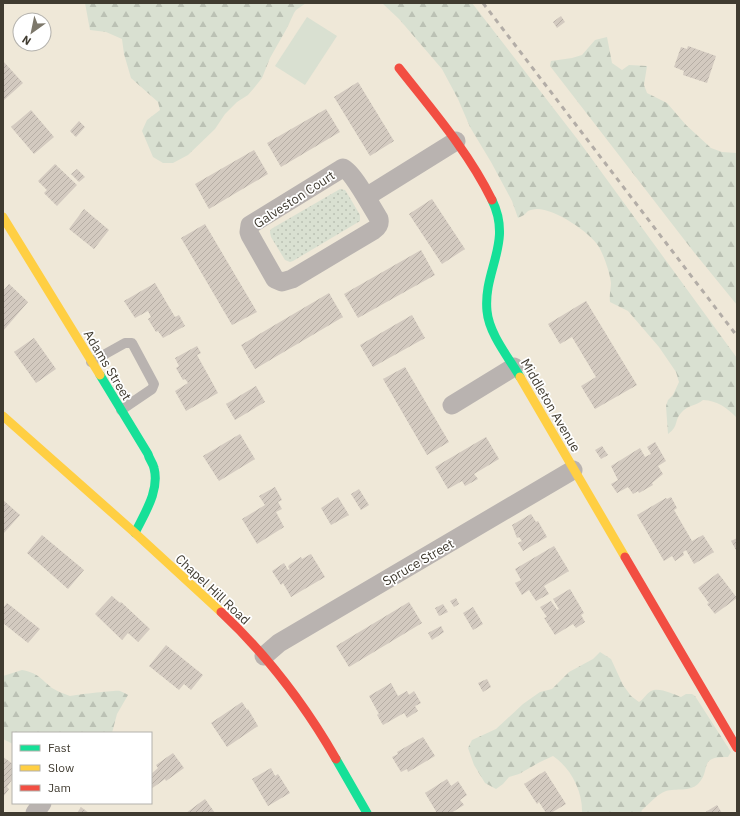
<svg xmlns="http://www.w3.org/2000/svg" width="740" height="816" viewBox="0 0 740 816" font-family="'IBM Plex Sans',sans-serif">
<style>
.grass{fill:url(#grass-dots)}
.forest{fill:url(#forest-firs)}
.garden{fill:#d9e0d1}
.building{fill:url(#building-hatch)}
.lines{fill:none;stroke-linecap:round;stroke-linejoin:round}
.lane{stroke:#b9b3b0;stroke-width:10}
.street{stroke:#b9b3b0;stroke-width:19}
.fast{stroke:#16e098;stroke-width:9}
.slow{stroke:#ffcf43;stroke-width:9}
.jam{stroke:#f24e42;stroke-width:9}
.rail{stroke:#b3ada7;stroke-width:3;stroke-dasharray:5 5;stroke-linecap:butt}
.labels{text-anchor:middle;stroke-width:3.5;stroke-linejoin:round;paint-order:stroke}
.street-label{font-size:13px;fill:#403b30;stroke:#fff}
</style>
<defs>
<pattern id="grass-dots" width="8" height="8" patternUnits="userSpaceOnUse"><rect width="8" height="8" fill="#d9e0d1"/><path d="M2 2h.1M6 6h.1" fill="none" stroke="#bbc1b4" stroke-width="1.8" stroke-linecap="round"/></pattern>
<pattern id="forest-firs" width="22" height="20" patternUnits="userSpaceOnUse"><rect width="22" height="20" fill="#d9e0d1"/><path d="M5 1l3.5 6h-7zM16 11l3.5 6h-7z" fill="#bbc1b4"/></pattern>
<pattern id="building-hatch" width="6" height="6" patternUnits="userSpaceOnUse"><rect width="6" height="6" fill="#d3cac0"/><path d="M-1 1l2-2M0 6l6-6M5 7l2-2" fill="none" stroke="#b6aea5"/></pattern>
</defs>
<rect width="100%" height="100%" fill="#efe8d8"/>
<!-- grass -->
<path class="grass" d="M340 189 345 190 347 193 360 215V221L293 261 290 262 285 260 271 237 270 232 271 229Z"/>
<!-- forest -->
<path class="forest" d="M85 3H306L296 10 294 13 287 28 270 58 262 78 254 88 248 95 237 102 225 114 215 129 188 155 173 163H163L153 157 142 131 147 120 160 110 158 102 131 78 124 54 122 39 106 32 90 30Z
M382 3H472L578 140 737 358V418C726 407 718 401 703 400 696 406 687 405 681 413 674 421 679 426 668 434L666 406 668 400 673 395 679 382 676 372 659 347 628 311 610 302C609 295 611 289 611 283 610 273 604 256 599 247 590 232 555 209 537 209 534 209 530 210 528 211L524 215 518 218 512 201 491 162 470 127 458 99 442 69 399 19Z
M607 37 612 63 622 70 629 65 647 66 644 85 647 93 667 103 686 125 711 148 722 152 737 153V305L693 251 550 66 551 61 572 58 582 55 595 40Z
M600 652 611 659 623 685 631 696 639 702C644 699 646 694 651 691 659 687 673 694 681 697L686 694H692L695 696 731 752 728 757C697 756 712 770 698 784 690 792 676 788 666 791 657 794 649 804 642 810L641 813H582C583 792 571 768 553 756L540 762 519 774 509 777 503 784 496 789 485 783 474 765 468 748 472 740 496 729 523 704 540 692 552 689 569 672 593 659Z
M22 670C38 673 40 678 52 688 57 691 64 694 70 696 77 695 115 690 120 691 123 692 126 694 128 695L117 714 112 733H13V744L3 739V676Z"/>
<!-- garden -->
<path class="garden" d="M307 17 337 36 305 85 275 66Z"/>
<!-- building -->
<path class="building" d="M561 16 565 22 557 28 553 22Z
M688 46 716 56 707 83 683 75 684 71 674 67 681 47 687 49Z
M3 61 23 83 3 101Z
M358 82 394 141 370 156 334 97Z
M326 109 340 132 281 167 267 143Z
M31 110 54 137 34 154 11 127Z
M79 121 85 127 76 137 70 131Z
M254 150 268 174 209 209 195 184Z
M55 164 77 185 57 206 44 193 47 190 38 181Z
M77 169 85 177 79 182 71 174Z
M432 199 465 249 442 264 409 214Z
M84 209 109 230 94 249 69 229Z
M205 224 257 312 232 325 181 238Z
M421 250 435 275 358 318 344 294Z
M155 283 175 317 179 315 185 326 163 338 158 331 156 332 148 319 151 317 148 311 135 318 124 301Z
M9 284 28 302 3 331V291Z
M329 293 343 317 255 369 241 345Z
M586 301 637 385 595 409 581 386 596 377 572 337 560 344 548 324Z
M412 315 425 338 373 367 360 345Z
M34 338 56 369 36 383 14 352Z
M197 346 201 353 197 355 218 393 186 411 175 391 188 383 185 379 183 380 176 368 179 366 175 358Z
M405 367 449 442 427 455 383 379Z
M256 386 265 402 235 420 226 404Z
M240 434 255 459 219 481 203 456Z
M486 437 499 459 474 474 478 479 465 486 462 481 448 489 435 467Z
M655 442 666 461 658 466 663 474 652 483 653 485 639 493 638 491 633 494 628 487 617 493 611 484 618 480 611 466 640 448 645 457 651 454 647 447Z
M602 446 608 455 601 459 595 450Z
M275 487 282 500 278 502 282 509 276 512 284 527 257 544 242 519 265 505 259 496Z
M359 489 369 505 361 510 351 494Z
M338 497 349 515 331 525 321 508Z
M671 497 677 508 674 510 692 541 703 535 714 552 694 564 686 550 683 552 684 555 675 561 672 556 664 561 637 515 666 498 667 499Z
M3 500 20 515 4 533 3 532Z
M531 514 536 522 538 521 547 537 523 551 518 543 522 541 519 537 517 538 512 525Z
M42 535 84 570 68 589 27 553Z
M737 538V550H736L731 541Z
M554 546 569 571 544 586 549 594 536 601 529 590 522 595 515 583 521 580 515 569Z
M311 554 325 577 291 597 283 583 281 585 272 571 284 563 288 570 290 569 288 567 289 565 301 557 302 559Z
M718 573 737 598 715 614 707 604 709 603 698 588Z
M570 589 584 613 581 615 585 622 576 628 573 624 555 635 544 618 547 617 540 607 551 601 557 610 559 609 553 599Z
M112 596 120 603 121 602 150 629 138 642 128 633 122 640 95 614Z
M456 598 459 604 454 607 450 601Z
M409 602 422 623 349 667 336 646Z
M7 603 40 629 28 643 3 623V608Z
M443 604 448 612 439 616 435 608Z
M473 607 483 624 473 630 463 613Z
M441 626 444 632 432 640 428 633Z
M166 645 203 675 191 690 184 684 179 690 149 666Z
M487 679 491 687 483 692 478 683Z
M391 683 398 696 407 691 409 695 414 691 421 703 415 706 418 711 407 718 404 713 383 725 377 715 379 714 369 696Z
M242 702 247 710 248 709 258 726 227 747 211 723Z
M423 737 435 756 408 772 407 769 401 772 392 757 398 754 397 752Z
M173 753 184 768 166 781 165 779 151 789V774L158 768 156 765Z
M3 757 13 764V778L7 787 9 789 3 797Z
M271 768 275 776 278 774 290 793 268 806 252 779Z
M545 771 566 804 551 813H546L539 802 537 804 524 784Z
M447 779 451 786 458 781 467 795 460 800 464 805 451 813H437L425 793Z
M205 799 215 813H186Z
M717 805 722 813H704Z
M81 807 89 813H77Z"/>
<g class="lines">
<!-- lane -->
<path class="lane" d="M91 362 125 343H132L154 384 152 389 121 410"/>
<!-- street -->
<path class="street" d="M343 168C352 171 373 209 379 219 380 224 378 227 374 230L292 279 282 282 275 279 250 235 249 232 250 225 341 169Z
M366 197 456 141
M452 405 514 367
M264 656 279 643 573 470
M35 813 42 803"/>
<!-- fast -->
<path class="fast" d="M492 200C513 243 483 270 487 311 489 334 509 358 520 377
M100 375 148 454C149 459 153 463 154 468 160 491 144 514 135 533
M336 759 367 813"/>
<!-- slow -->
<path class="slow" d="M3 217 100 375
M520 377 625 557
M3 416 135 533 221 612"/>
<!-- jam -->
<path class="jam" d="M399 68C432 110 468 151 492 200
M625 557 737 748
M221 612C267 655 305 705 336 759"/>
<!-- rail -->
<path class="rail" d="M483 3 737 336"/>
</g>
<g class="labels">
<!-- street labels -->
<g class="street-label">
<text transform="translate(294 199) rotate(-33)" y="5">Galveston Court</text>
<text transform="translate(108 365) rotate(59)" y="5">Adams Street</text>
<text transform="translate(551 405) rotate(60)" y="5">Middleton Avenue</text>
<text transform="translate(418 562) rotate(-30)" y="5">Spruce Street</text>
<text transform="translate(213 589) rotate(43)" y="5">Chapel Hill Road</text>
</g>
</g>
<!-- border -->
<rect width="740" height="816" fill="none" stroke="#403b30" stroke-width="8"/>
<!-- legend -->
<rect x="12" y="732" width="140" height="72" fill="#ffffff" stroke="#b3b1ac"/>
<rect x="20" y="745" width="20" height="6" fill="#16e098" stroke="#b3b1ac"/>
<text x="48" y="752" font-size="12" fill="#403b30">Fast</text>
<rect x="20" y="765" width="20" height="6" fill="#ffcf43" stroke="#b3b1ac"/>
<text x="48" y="772" font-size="12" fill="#403b30">Slow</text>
<rect x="20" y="785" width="20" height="6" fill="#f24e42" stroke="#b3b1ac"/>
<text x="48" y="792" font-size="12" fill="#403b30">Jam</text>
<!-- north arrow -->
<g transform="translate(32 32) rotate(213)"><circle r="19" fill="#ffffff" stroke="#b3b1ac"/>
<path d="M0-3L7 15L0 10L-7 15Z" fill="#7d786b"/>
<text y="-6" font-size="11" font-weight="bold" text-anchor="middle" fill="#403b30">N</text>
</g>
</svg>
